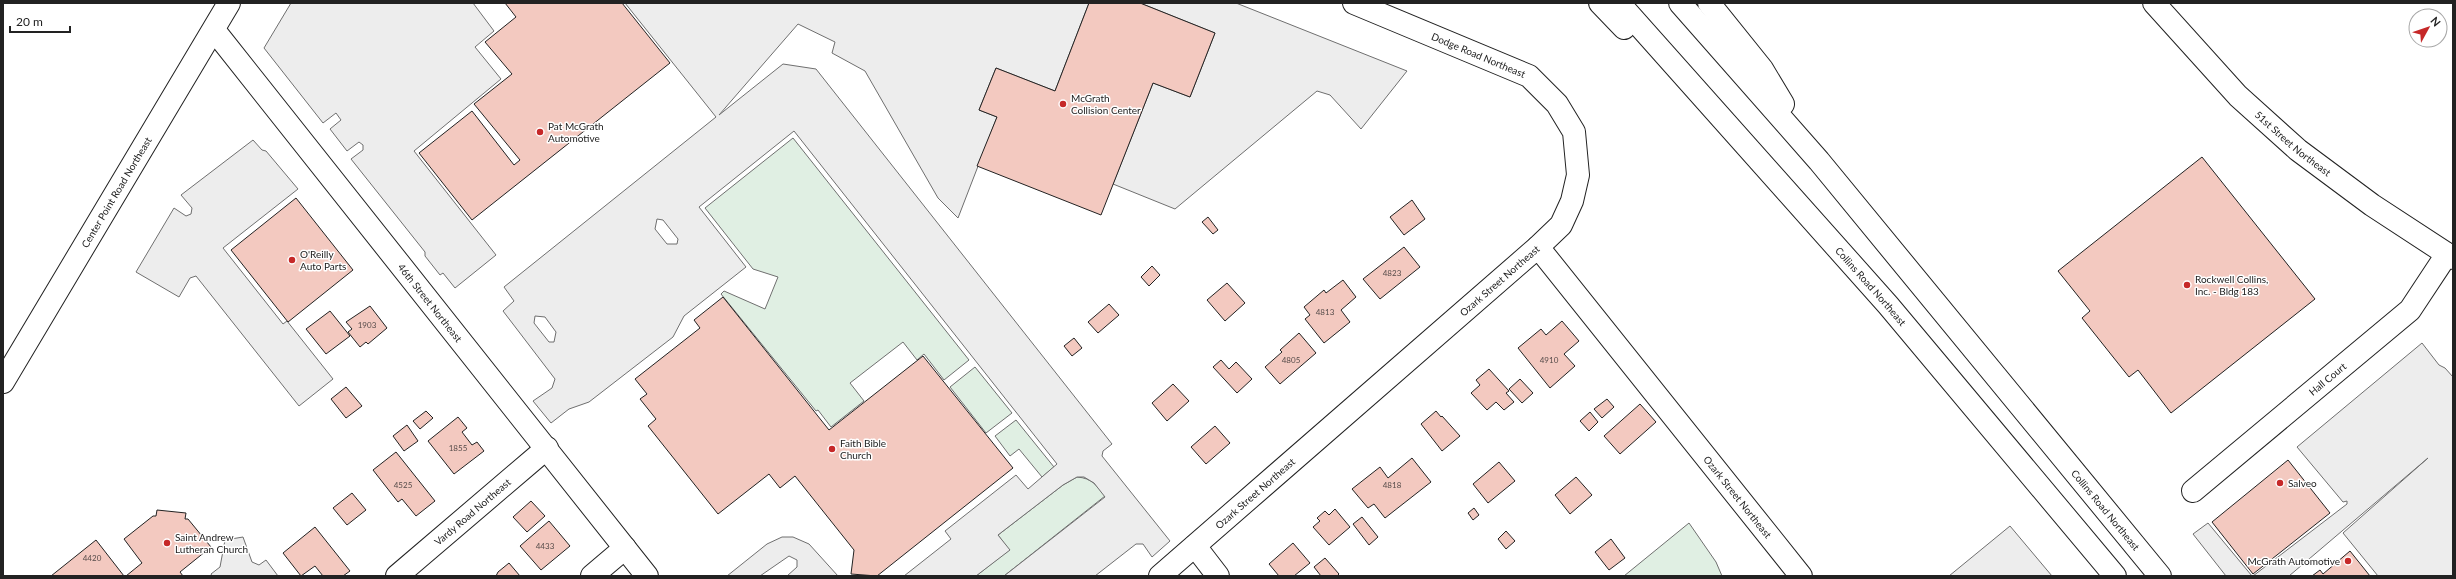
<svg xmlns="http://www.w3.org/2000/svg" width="2456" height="579" viewBox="0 0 2456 579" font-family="Lato,sans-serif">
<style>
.green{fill:#e0efe3;stroke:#6f6f6f}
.parking{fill:#ededed;stroke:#6f6f6f;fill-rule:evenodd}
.building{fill:#f3c9c0;stroke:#222}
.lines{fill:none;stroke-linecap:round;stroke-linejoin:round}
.minor-casing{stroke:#222;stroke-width:24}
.major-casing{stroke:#222;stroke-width:24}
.highway-casing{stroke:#222;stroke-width:24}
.minor{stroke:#fff;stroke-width:22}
.major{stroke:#fff;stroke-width:22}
.highway{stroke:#fff;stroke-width:22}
.poi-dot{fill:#c62828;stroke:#fff;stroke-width:1.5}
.labels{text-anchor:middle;stroke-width:3;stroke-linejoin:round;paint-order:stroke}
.number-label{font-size:8px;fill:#564c4a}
.street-label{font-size:10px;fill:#222;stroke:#fff}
.poi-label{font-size:10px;fill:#222;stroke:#fff;text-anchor:start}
</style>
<rect width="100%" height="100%" fill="#fff"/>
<!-- green -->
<path class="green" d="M793 138 969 360 944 380 924 354 917 360 903 342 850 383 864 401 831 427 818 410 816 411 721 294 724 291 765 309 778 277 753 269 705 208Z
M975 367 1012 413 986 433 950 387Z
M1016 420 1054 467 1042 477 1019 449 1010 456 995 436Z
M1077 477C1092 478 1097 486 1105 496L1004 576H976L1009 550 998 535 1063 485Z
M1689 523 1716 562 1722 576H1624Z"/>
<!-- parking -->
<path class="parking" d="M291 3H473L494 31 475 47 501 79 414 151 496 255 455 288 443 273 440 275 425 256V252L351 159 363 150V145L359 142 347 151 330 129 341 120 336 113 323 123 264 48Z
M625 3H1089L1055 91 996 68 979 110 997 117 958 218 938 198 865 71 832 53 835 42 798 24 719 115 783 64 816 69 1112 444 1103 451 1102 456 1170 541 1152 557 1143 544H1136L1095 576H1004L1105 497 1094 483 1084 477H1077L1063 485 998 535 1010 550 976 576H904L951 539 945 531 1016 475 1028 489 1057 464 794 131 699 207 746 267 684 316 673 337 589 402 569 409 551 423 533 401 552 388 555 379 503 311 514 301 504 287 716 117ZM657 219 663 220 678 239 677 244H667L655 229ZM535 316 545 317 556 332 554 342H549L534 323Z
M1140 3H1236L1407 71 1361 129 1330 95 1317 91 1175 209 1113 184 1153 83 1190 97 1215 33Z
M253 140 262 150 266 151 298 189 223 248 283 324 287 321 333 379 299 406 196 276 190 278 179 297 136 272 174 208 186 216 191 214 192 208 181 195Z
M2422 343 2439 365 2445 368 2453 377V576H2378L2343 533 2428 458 2289 576H2253L2347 504V501L2343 502 2297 447Z
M2208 523 2252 576H2226L2193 534Z
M2010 526 2052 576H1949Z
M243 537 252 562 259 565 266 560 278 576H212L211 574 220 567 225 540Z
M782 537H793L809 544 838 576H787L797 567V560L789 556 760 576H727L767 544Z"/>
<!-- building -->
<path class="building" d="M505 3H622L670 63 472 220 419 153 472 111 514 165 520 160 474 104 512 74 485 42 516 17Z
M1089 3H1140L1215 33 1190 97 1153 83 1101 215 977 166 997 117 979 110 996 68 1055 91Z
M2202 157 2315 299 2171 413 2138 370 2129 377 2082 318 2090 311 2058 271Z
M296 198 353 270 288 322 231 250Z
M1412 200 1425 219 1404 235 1390 217Z
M1208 217 1218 230 1213 234 1202 222Z
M1404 247 1420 267 1380 299 1363 279Z
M1152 266 1160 275 1149 286 1141 277Z
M1343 280 1356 297 1341 310 1350 322 1324 343 1305 319 1310 315 1304 307 1324 290 1326 293Z
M1227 283 1245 303 1225 321 1207 300Z
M723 297 829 430 923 356 1013 468 877 576 851 574 854 550 795 476 780 488 769 474 718 514 648 426 656 419 640 399 647 394 635 379 700 328 694 320Z
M1109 304 1119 315 1098 333 1088 322Z
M370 306 387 328 368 344 366 342 360 347 348 332 352 329 346 322Z
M330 311 350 336 326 354 306 329Z
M1562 321 1579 341 1564 354 1575 366 1550 388 1518 348 1541 329 1546 335Z
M1299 333 1316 353 1280 384 1265 367 1282 352 1280 350Z
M1074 338 1082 348 1072 356 1064 346Z
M1221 360 1229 369 1236 362 1252 379 1237 393 1213 367Z
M1489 369 1509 391 1506 393 1514 402 1504 410 1496 402 1487 410 1471 393 1480 385 1476 380Z
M1520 379 1533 393 1522 403 1509 389Z
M1173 384 1189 401 1167 421 1152 403Z
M346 387 362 406 346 418 331 399Z
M1607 399 1614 407 1602 418 1594 409Z
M1640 404 1656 422 1620 454 1604 436Z
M426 411 433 418 420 429 413 421Z
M1436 411 1441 417 1442 416 1460 436 1442 451 1421 424Z
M1590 412 1598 422 1589 431 1580 421Z
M458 417 467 428 462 432 472 445 477 442 484 451 454 474 428 441Z
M407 425 418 441 404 451 393 436Z
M1215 426 1230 443 1206 464 1191 447Z
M396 452 435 501 416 516 402 499 398 502 373 470Z
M1412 458 1431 482 1385 518 1374 504 1368 508 1352 489 1380 467 1388 478Z
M2288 460 2330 513 2253 574 2212 522Z
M1499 462 1515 481 1488 503 1473 484Z
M1576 477 1592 495 1570 514 1555 495Z
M352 493 366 510 347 525 333 508Z
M531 501 545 516 527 532 513 517Z
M1474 508 1479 515 1473 520 1468 513Z
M1335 509 1350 527 1329 545 1313 527 1320 521 1317 518 1325 511 1329 515Z
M157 510 186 513 185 519H188L211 547 180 572 183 576H126L142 563 124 539 153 516H156Z
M1362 517 1378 537 1369 545 1353 524Z
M549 521 570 546 541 570 520 546Z
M315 527 350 571 343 576H323L315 566 301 576 283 553Z
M1506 531 1515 541 1506 549 1498 539Z
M1611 539 1625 558 1609 570 1595 552Z
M96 540 124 576H51Z
M1293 543 1310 563 1294 576H1279L1269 564Z
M2350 551 2370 576H2312L2320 570 2323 574Z
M1325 558 1339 574 1337 576H1321L1314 567Z
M509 563 520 576H496L498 572Z"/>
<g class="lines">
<defs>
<g id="minor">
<path id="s1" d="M1354 3 1529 76 1557 104 1574 132 1578 175 1572 201 1561 225 1538 247"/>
<path id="s2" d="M2154 3 2238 96 2298 150 2372 205 2453 258"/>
<path id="s3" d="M214 30 647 576"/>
<path id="s4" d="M2193 491 2410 310 2447 254"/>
<path d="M1195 546 1218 576"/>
<path id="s5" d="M397 576 547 448"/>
<path d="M592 576 625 548"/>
<path id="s6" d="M1160 576 1538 247 1801 576"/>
</g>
<g id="major">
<path id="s7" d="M3 382 229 3"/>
</g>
<g id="highway">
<path d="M1600 3 1624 28"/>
<path id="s8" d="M1619 3 1888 305 2115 576"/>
<path id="s9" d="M1680 3 1819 161 2160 576"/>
<path d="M1709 3 1762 69 1783 104"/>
</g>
</defs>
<!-- minor casing -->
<use href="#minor" class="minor-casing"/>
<!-- major casing -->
<use href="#major" class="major-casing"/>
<!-- highway casing -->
<use href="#highway" class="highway-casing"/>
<!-- minor -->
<use href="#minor" class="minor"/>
<!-- major -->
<use href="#major" class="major"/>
<!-- highway -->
<use href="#highway" class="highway"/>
</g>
<!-- markers -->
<g class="poi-dot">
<circle cx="1063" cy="104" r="4"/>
<circle cx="540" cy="132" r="4"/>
<circle cx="292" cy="260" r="4"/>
<circle cx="2187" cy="285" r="4"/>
<circle cx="832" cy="449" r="4"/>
<circle cx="2280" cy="483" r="4"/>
<circle cx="167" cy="543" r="4"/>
<circle cx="2348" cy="561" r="4"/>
</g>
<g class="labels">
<!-- number labels -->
<g class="number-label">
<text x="1392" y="276">4823</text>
<text x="1325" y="315">4813</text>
<text x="367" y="328">1903</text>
<text x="1291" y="363">4805</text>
<text x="1549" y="363">4910</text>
<text x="458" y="451">1855</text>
<text x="403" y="488">4525</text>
<text x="1392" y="488">4818</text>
<text x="545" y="549">4433</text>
<text x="92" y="561">4420</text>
</g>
<!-- street labels -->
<g class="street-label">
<text dy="4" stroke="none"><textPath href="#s1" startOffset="135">Dodge Road Northeast</textPath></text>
<text dy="4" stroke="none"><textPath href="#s2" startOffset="198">51st Street Northeast</textPath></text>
<text dy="4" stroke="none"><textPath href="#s7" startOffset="221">Center Point Road Northeast</textPath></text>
<text dy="4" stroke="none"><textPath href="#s6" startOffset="450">Ozark Street Northeast</textPath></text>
<text dy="4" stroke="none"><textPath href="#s8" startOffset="379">Collins Road Northeast</textPath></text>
<text dy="4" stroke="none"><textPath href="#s3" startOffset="348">46th Street Northeast</textPath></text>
<text dy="4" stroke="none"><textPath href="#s4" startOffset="175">Hall Court</textPath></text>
<text dy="4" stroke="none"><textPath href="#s6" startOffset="126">Ozark Street Northeast</textPath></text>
<text dy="4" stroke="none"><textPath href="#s6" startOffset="821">Ozark Street Northeast</textPath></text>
<text dy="4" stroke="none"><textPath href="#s9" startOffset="662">Collins Road Northeast</textPath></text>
<text dy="4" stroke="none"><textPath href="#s5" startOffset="99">Vardy Road Northeast</textPath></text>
</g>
<!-- poi labels -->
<g class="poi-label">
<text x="1071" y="102">McGrath<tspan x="1071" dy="12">Collision Center</tspan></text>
<text x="548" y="130">Pat McGrath<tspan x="548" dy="12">Automotive</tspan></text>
<text x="300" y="258">O'Reilly<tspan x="300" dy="12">Auto Parts</tspan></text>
<text x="2195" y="283">Rockwell Collins,<tspan x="2195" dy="12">Inc. - Bldg 183</tspan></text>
<text x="840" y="447">Faith Bible<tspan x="840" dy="12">Church</tspan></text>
<text x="2288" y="487">Salveo</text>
<text x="175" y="541">Saint Andrew<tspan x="175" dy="12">Lutheran Church</tspan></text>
<text x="2340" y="565" text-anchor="end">McGrath Automotive</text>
</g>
</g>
<!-- border -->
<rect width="2456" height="579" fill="none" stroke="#222222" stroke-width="8"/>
<!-- north arrow -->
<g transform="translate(2428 28) rotate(50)"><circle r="19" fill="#ffffff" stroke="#a7a7a7"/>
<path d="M0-3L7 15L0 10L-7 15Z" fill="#c62828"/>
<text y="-6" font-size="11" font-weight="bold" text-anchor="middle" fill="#222222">N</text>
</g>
<!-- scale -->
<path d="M10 26v6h60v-6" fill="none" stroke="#222222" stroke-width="2"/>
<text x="16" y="26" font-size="12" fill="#222222" stroke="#ffffff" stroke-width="3" paint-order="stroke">20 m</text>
</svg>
